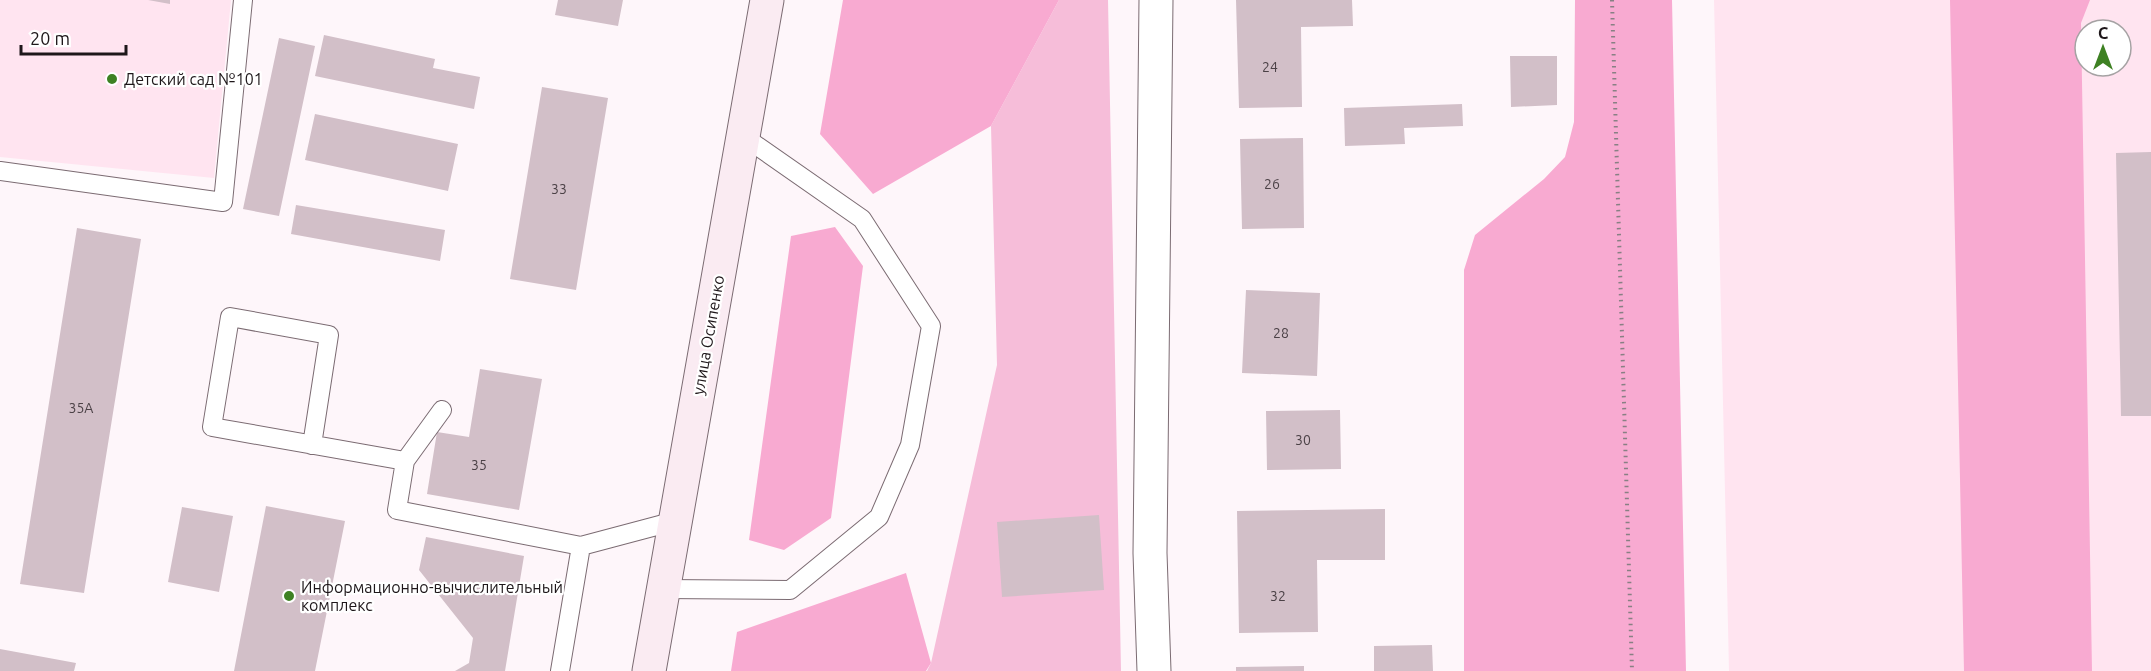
<svg xmlns="http://www.w3.org/2000/svg" width="2151" height="671" viewBox="0 0 2151 671" font-family="Ubuntu,sans-serif">
<style>
.built{fill:#ffe4f0;fill-rule:evenodd}
.green{fill:#f6bdd9}
.forest{fill:#f8aad1}
.building{fill:#d2bfc8}
.lines{fill:none;stroke-linecap:round;stroke-linejoin:round}
.lane-casing{stroke:#7b6b72;stroke-width:20}
.street-casing{stroke:#7b6b72;stroke-width:35}
.secondary-casing{stroke:#7b6b72;stroke-width:35}
.path{stroke:#888084;stroke-width:4;stroke-dasharray:1.5 4.5;stroke-linecap:butt}
.lane{stroke:#fff;stroke-width:18}
.street{stroke:#fff;stroke-width:33}
.secondary{stroke:#faebf2;stroke-width:33}
.poi-dot{fill:#3e8123;stroke:#fff;stroke-width:2}
.labels{text-anchor:middle;stroke-width:4.5;stroke-linejoin:round;paint-order:stroke}
.number-label{font-size:14px;fill:#4b4146}
.poi-label{font-size:16px;fill:#1e171a;stroke:#fff;text-anchor:start}
.street-label{font-size:16px;fill:#1e171a;stroke:#fff}
</style>
<rect width="100%" height="100%" fill="#fef6fa"/>
<!-- built -->
<path class="built" d="M0 0H231L214 178 0 157Z
M1714 0H2151V671H1729ZM2085 30H2121V66H2085Z"/>
<!-- green -->
<path class="green" d="M1059 0H1108L1121 671H927L931 663 997 365 991 126Z"/>
<!-- forest -->
<path class="forest" d="M843 0H1059L991 126 873 194 820 134Z
M1575 0H1672L1686 671H1464V270L1475 235 1544 179 1565 157 1574 122Z
M1950 0H2090L2081 23 2092 671H1964Z
M835 227 863 266 831 518 784 550 749 540 791 236Z
M906 573 931 663 926 671H731L737 632Z"/>
<!-- building -->
<path class="building" d="M148 0H170V4Z
M558 0H623L618 26 555 15Z
M1236 0H1352L1353 26 1301 27 1302 107 1239 108Z
M324 35 435 59 433 68 480 77 474 109 315 76Z
M279 38 315 46 279 216 243 209Z
M1510 56H1557V105L1511 107Z
M542 87 608 98 576 290 510 279Z
M1462 104 1463 126 1404 128 1405 144 1345 146 1344 108Z
M315 114 458 144 448 191 305 160Z
M1303 138 1304 228 1242 229 1240 139Z
M2151 152V416H2121L2116 153Z
M296 205 445 230 440 261 291 234Z
M77 228 141 239 84 593 20 584Z
M1246 290 1320 293 1317 376 1242 373Z
M480 369 542 379 519 510 427 494 437 432 469 437Z
M1340 410 1341 469 1267 470 1266 411Z
M266 506 345 521 315 671H234Z
M182 507 233 516 219 592 168 582Z
M1385 509V560H1317L1318 632 1239 633 1237 511Z
M1099 515 1104 590 1002 597 997 522Z
M426 537 524 556 505 671H455L469 663 473 638 419 570Z
M1432 645 1433 671H1374V646Z
M0 649 76 663 74 671H0Z
M1304 666V671H1236V667Z"/>
<g class="lines">
<defs>
<path id="lane" d="M0 171 223 202 243 0
M442 410 405 461 397 510 581 546
M312 445 329 335 230 317 212 427 405 461
M663 589 790 590 879 517 910 445 931 326 862 219 743 136
M560 671 581 546 675 521"/>
<path id="street" d="M1154 671 1150 553 1156 0"/>
<path id="secondary" d="M649 671 767 0"/>
</defs>
<!-- lane casing -->
<use href="#lane" class="lane-casing"/>
<!-- street casing -->
<use href="#street" class="street-casing"/>
<!-- secondary casing -->
<use href="#secondary" class="secondary-casing"/>
<!-- path -->
<path class="path" d="M1612 0 1632 671"/>
<!-- lane -->
<use href="#lane" class="lane"/>
<!-- street -->
<use href="#street" class="street"/>
<!-- secondary -->
<use href="#secondary" class="secondary"/>
</g>
<!-- markers -->
<g class="poi-dot">
<circle cx="112" cy="79" r="6"/>
<circle cx="289" cy="596" r="6"/>
</g>
<g class="labels">
<!-- number labels -->
<g class="number-label">
<text x="1270" y="72">24</text>
<text x="1272" y="189">26</text>
<text x="559" y="194">33</text>
<text x="1281" y="338">28</text>
<text x="81" y="413">35А</text>
<text x="1303" y="445">30</text>
<text x="479" y="470">35</text>
<text x="1278" y="601">32</text>
</g>
<!-- poi labels -->
<g class="poi-label">
<text x="124" y="85">Детский сад №101</text>
<text x="301" y="593">Информационно-вычислительный<tspan x="301" dy="18">комплекс</tspan></text>
</g>
<!-- street labels -->
<g class="street-label">
<text transform="translate(708 335) rotate(-80)" y="6">улица Осипенко</text>
</g>
</g>
<!-- north arrow -->
<g transform="translate(2103 48)"><circle r="28" fill="#ffffff" stroke="#a5a2a3" stroke-width="1.5"/>
<path d="M0-4.5L10 22L0 15L-10 22Z" fill="#3e8123"/>
<text y="-9" font-size="16" font-weight="bold" text-anchor="middle" fill="#1e171a">С</text>
</g>
<!-- scale -->
<path d="M21 45v9h105v-9" fill="none" stroke="#1e171a" stroke-width="3"/>
<text x="30" y="45" font-size="18" fill="#1e171a" stroke="#ffffff" stroke-width="4.5" paint-order="stroke">20 m</text>
</svg>
